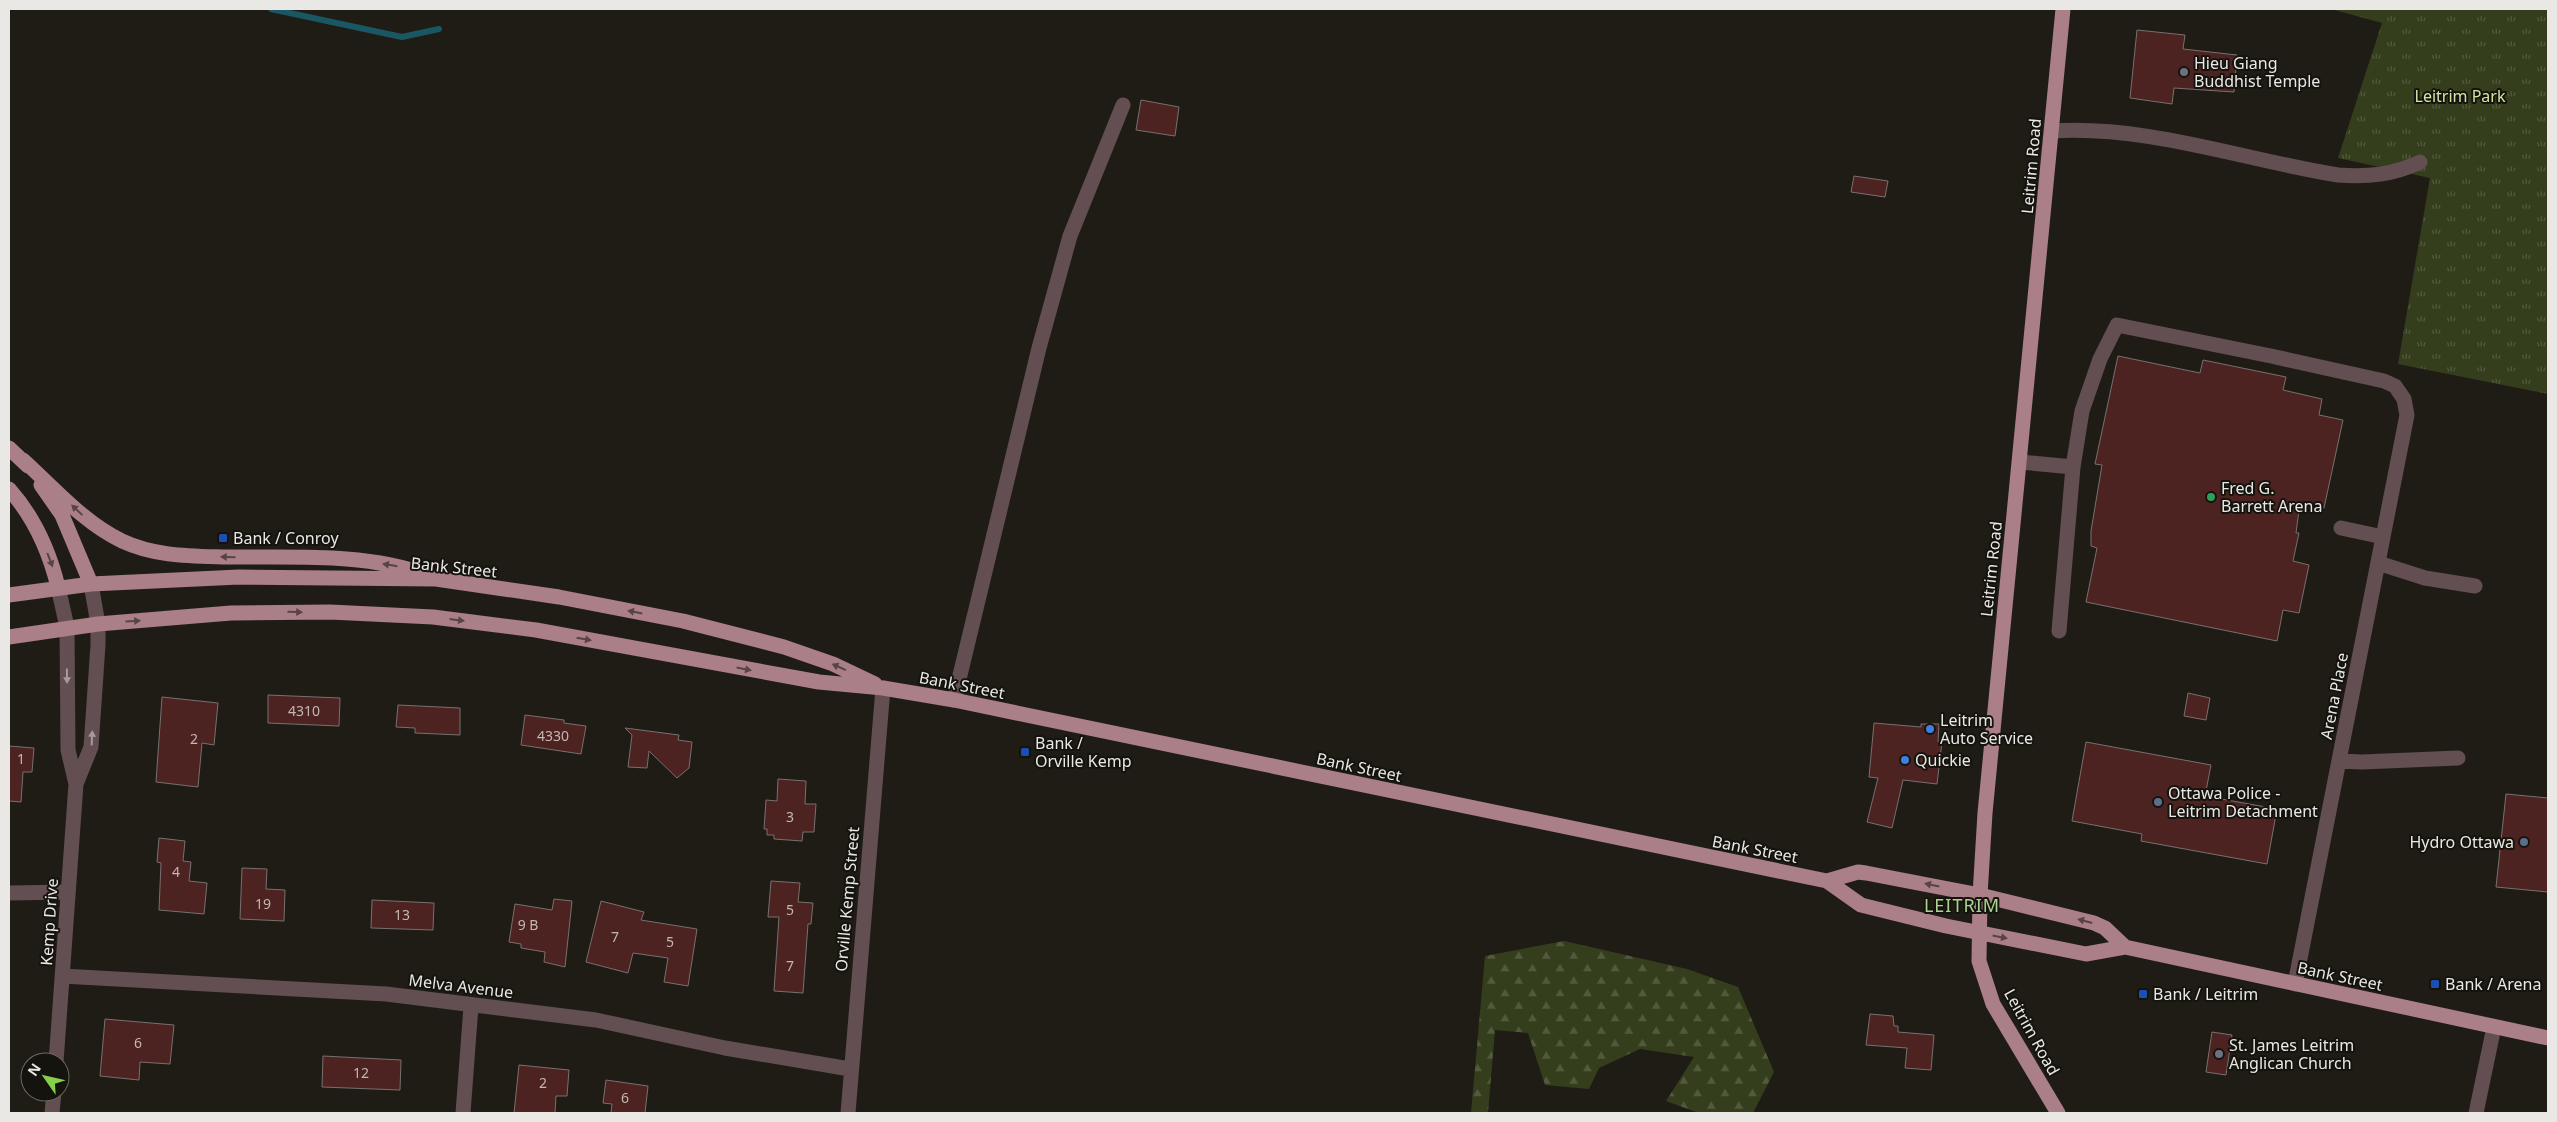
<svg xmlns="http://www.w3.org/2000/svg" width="2557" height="1122" viewBox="0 0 2557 1122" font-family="'Noto Sans',sans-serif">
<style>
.forest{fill:url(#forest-firs)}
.park{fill:url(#park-tufts)}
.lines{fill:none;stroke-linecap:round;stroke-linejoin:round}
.stream{stroke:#195762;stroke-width:6}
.building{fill:#4d2321;stroke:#78706f}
.minor{stroke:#634e52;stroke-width:15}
.major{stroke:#aa7f87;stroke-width:15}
.oneway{fill:#584444}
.oneway2{fill:#a69b9c}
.worship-dot{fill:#6b7280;stroke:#15130e;stroke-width:2}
.leisure-dot{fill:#2e9e5b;stroke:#15130e;stroke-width:2}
.transit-dot{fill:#1a4fb4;stroke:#15130e;stroke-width:2}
.shop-dot{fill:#3f7fe0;stroke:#15130e;stroke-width:2}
.service-dot{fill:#5c6f8a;stroke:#15130e;stroke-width:2}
.labels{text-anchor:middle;stroke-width:4;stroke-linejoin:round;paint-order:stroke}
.number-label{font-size:14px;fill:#c3b7b4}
.poi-label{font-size:16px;fill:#eae8e5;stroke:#15130e;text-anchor:start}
.park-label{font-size:16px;fill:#d2e6a0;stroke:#15130e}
.street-label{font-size:16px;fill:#eae8e5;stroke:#15130e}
.neighbourhood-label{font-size:18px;letter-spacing:1px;fill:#aad491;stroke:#15130e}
</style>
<defs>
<pattern id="forest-firs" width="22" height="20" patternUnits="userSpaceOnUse" patternTransform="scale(1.25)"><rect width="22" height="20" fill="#353e1c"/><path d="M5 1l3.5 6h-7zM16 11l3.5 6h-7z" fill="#525a3d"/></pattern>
<pattern id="park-tufts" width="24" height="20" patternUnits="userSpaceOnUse" patternTransform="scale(1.25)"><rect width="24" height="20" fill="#353e1c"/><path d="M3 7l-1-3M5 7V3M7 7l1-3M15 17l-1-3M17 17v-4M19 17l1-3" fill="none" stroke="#525a3d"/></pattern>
</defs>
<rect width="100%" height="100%" fill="#1f1c16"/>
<!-- forest -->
<path class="forest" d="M1564 941 1687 969 1738 987 1774 1072 1753 1113H1699L1666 1101 1694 1057 1640 1049 1599 1068 1589 1089 1545 1085 1528 1033 1495 1030 1488 1113H1471L1485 956Z"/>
<!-- park -->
<path class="park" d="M2331 9H2548V394L2398 364 2430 178 2338 158 2382 23Z"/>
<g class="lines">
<!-- stream -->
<path class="stream" d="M271 9 402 37 439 29"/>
</g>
<!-- building -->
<path class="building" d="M2137 30 2185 35 2183 49 2237 55 2234 92 2174 88 2172 104 2130 98Z
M1141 100 1179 107 1175 136 1136 130Z
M1854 176 1888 181 1885 197 1851 192Z
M2118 356 2200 373 2203 360 2286 377 2283 390 2322 399 2319 415 2343 420 2324 508 2300 503 2296 533H2299L2293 561 2309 565 2299 613 2283 610 2277 641 2086 602 2097 548 2091 546V531L2102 465 2095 464Z
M2188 693 2210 698 2206 720 2184 716Z
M268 695 340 698 339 726 268 723Z
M162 697 218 703 214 745 202 743 198 787 156 782Z
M398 705 460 708V735L415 733V728L396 727Z
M525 715 564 720V723L586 726 581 754 521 745Z
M1874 723 1921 727V724H1939L1938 742H1942L1937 784 1903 780 1892 828 1867 822 1878 778 1869 777Z
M625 728 679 735 678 740 692 742 689 768 677 778 649 751 647 768 628 767 632 735Z
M2086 742 2211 765 2205 796 2277 809 2267 864 2141 841 2142 834 2072 821Z
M9 746 34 748 32 772H23L21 802 9 801Z
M778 779 806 781 805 804H816L814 832H803L802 841 774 839V835H767V829H764L766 800 777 801Z
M2506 794 2548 798V892L2496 887Z
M159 838 185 841 183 861 191 862 189 881 207 883 204 914 159 910 161 863 157 862Z
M242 868 267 869 266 889 285 890 284 921 240 919Z
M771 881 800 883 798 902 813 903 811 924H808L803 993 774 991 779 917H768Z
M554 899 572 901 565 967 544 962 545 952 521 948V944L509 942 515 904 552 910Z
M372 900 434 903 433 930 371 928Z
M601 901 644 912 641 920 697 929 688 986 664 982 668 958 633 953 628 973 586 962Z
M1870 1014 1893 1016 1894 1026H1898V1032L1934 1035 1931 1070 1905 1068 1907 1048 1866 1045Z
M105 1019 174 1025 170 1064 140 1062 139 1080 100 1076Z
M2212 1032 2232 1035 2226 1075 2206 1072Z
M323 1056 401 1060 400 1090 322 1087Z
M519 1065 569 1070 567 1096H556L555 1113H514Z
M606 1080 648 1086 645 1113H611L612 1104 603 1103Z"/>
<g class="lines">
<!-- minor -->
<path class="minor" d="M2052 131C2148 125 2244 160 2338 175 2368 177 2393 175 2420 162
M2020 462 2073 467
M2341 528 2383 537
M2378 563 2425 578 2475 586
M2059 631 2073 467 2082 411 2100 359 2117 325 2271 356 2384 381 2395 386 2404 399 2407 415 2295 984
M954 700 1039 348 1070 236 1123 105
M2339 761 2362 762 2458 758
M76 784 91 747 98 645V624L91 584
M9 893 68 892
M62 976 386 994 596 1020 725 1048 850 1069
M56 1062 76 784 68 750 67 627 58 587
M52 1113 54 1092
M463 1113 471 1006
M848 1113 883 688
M2476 1113 2494 1027"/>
<!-- major -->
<path class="major" d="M9 448 28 466
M23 460C54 488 84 523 122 541 154 556 188 556 223 557 287 558 366 552 426 575
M41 485 62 515 91 584
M9 489C34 517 49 550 58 587
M9 595 91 584 239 577 436 579 559 597 683 621 784 647 833 664 875 684
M9 637 98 624 231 613 330 612 433 617 536 630 819 682 883 688 954 700 1827 881 1861 905 1946 926 2086 954 2125 947 2548 1038
M1827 881 1858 872 1866 873 1980 895 2094 923 2105 928 2125 947
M2058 1113 1993 1004 1979 961 1980 895 1985 813 2063 9"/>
</g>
<!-- one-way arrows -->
<defs><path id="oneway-solid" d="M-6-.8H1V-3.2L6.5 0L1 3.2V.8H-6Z" transform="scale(1.25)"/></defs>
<g class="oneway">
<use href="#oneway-solid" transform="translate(77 510) rotate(-137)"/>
<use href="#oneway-solid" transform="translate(228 557) rotate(-179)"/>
<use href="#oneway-solid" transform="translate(50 560) rotate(69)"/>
<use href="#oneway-solid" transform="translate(390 565) rotate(-171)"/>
<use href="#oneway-solid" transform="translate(295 612) rotate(1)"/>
<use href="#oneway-solid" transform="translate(635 612) rotate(-169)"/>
<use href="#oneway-solid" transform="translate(457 620) rotate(7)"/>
<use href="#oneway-solid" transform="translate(133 621) rotate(-4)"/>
<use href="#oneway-solid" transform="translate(584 639) rotate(10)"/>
<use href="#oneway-solid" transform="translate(839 667) rotate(-156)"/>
<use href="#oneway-solid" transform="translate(744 669) rotate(11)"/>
<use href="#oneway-solid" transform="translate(1932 885) rotate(-168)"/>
<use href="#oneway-solid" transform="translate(2085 921) rotate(-165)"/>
<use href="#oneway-solid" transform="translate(2000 937) rotate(11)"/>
</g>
<g class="oneway2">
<use href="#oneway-solid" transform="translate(67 676) rotate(89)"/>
<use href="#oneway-solid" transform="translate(92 738) rotate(-87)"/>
</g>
<!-- markers -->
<g class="worship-dot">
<circle cx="2184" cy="72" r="5"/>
<circle cx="2219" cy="1054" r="5"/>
</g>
<circle class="leisure-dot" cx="2211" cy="497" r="5"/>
<g class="transit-dot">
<rect x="218" y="533" width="10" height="10" rx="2.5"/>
<rect x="1020" y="747" width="10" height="10" rx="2.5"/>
<rect x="2430" y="979" width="10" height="10" rx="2.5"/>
<rect x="2138" y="989" width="10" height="10" rx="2.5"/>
</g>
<g class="shop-dot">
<circle cx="1930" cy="729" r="5"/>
<circle cx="1905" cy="760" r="5"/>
</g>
<g class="service-dot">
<circle cx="2158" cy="802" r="5"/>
<circle cx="2524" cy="842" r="5"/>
</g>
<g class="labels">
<!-- number labels -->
<g class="number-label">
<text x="304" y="716">4310</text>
<text x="553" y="741">4330</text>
<text x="194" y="744">2</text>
<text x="21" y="764">1</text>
<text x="790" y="822">3</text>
<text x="176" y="877">4</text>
<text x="263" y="909">19</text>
<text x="790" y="915">5</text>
<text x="402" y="920">13</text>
<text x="528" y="930">9 B</text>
<text x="615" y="942">7</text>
<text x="670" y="947">5</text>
<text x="790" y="971">7</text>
<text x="138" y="1048">6</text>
<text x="361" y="1078">12</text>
<text x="543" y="1088">2</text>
<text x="625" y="1103">6</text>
</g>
<!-- poi labels -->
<g class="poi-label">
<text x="2194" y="69">Hieu Giang<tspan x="2194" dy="18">Buddhist Temple</tspan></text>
<text x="2221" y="494">Fred G.<tspan x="2221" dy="18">Barrett Arena</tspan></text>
<text x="233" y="544">Bank / Conroy</text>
<text x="1940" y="726">Leitrim<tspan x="1940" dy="18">Auto Service</tspan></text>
<text x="1035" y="749">Bank /<tspan x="1035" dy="18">Orville Kemp</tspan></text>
<text x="1915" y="766">Quickie</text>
<text x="2168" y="799">Ottawa Police -<tspan x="2168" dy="18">Leitrim Detachment</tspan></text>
<text x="2514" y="848" text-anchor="end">Hydro Ottawa</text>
<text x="2445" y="990">Bank / Arena</text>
<text x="2153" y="1000">Bank / Leitrim</text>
<text x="2229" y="1051">St. James Leitrim<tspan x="2229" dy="18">Anglican Church</tspan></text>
</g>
<!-- park labels -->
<g class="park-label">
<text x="2460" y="102">Leitrim Park</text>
</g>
<!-- street labels -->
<g class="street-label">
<text transform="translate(2031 166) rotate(-85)" y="6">Leitrim Road</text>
<text transform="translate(454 567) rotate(6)" y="6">Bank Street</text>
<text transform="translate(1991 569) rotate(-84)" y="6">Leitrim Road</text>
<text transform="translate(962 685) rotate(11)" y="6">Bank Street</text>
<text transform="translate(2334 696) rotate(-79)" y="6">Arena Place</text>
<text transform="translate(1359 767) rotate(12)" y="6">Bank Street</text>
<text transform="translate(1755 849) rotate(11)" y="6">Bank Street</text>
<text transform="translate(847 899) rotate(-85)" y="6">Orville Kemp Street</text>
<text transform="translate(49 922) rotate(-86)" y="6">Kemp Drive</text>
<text transform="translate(2340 976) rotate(12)" y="6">Bank Street</text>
<text transform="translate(461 986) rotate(7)" y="6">Melva Avenue</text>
<text transform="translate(2032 1032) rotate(61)" y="6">Leitrim Road</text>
</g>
<!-- neighbourhood labels -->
<g class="neighbourhood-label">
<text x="1962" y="912">LEITRIM</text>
</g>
</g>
<!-- border -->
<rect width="2557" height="1122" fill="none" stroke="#eae8e5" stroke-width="20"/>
<!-- north arrow -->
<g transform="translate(45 1077) rotate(304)"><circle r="24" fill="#15130e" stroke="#6a6864"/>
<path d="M0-4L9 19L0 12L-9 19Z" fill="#85cf4d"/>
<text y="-8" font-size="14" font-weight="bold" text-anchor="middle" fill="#eae8e5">N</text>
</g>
</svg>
